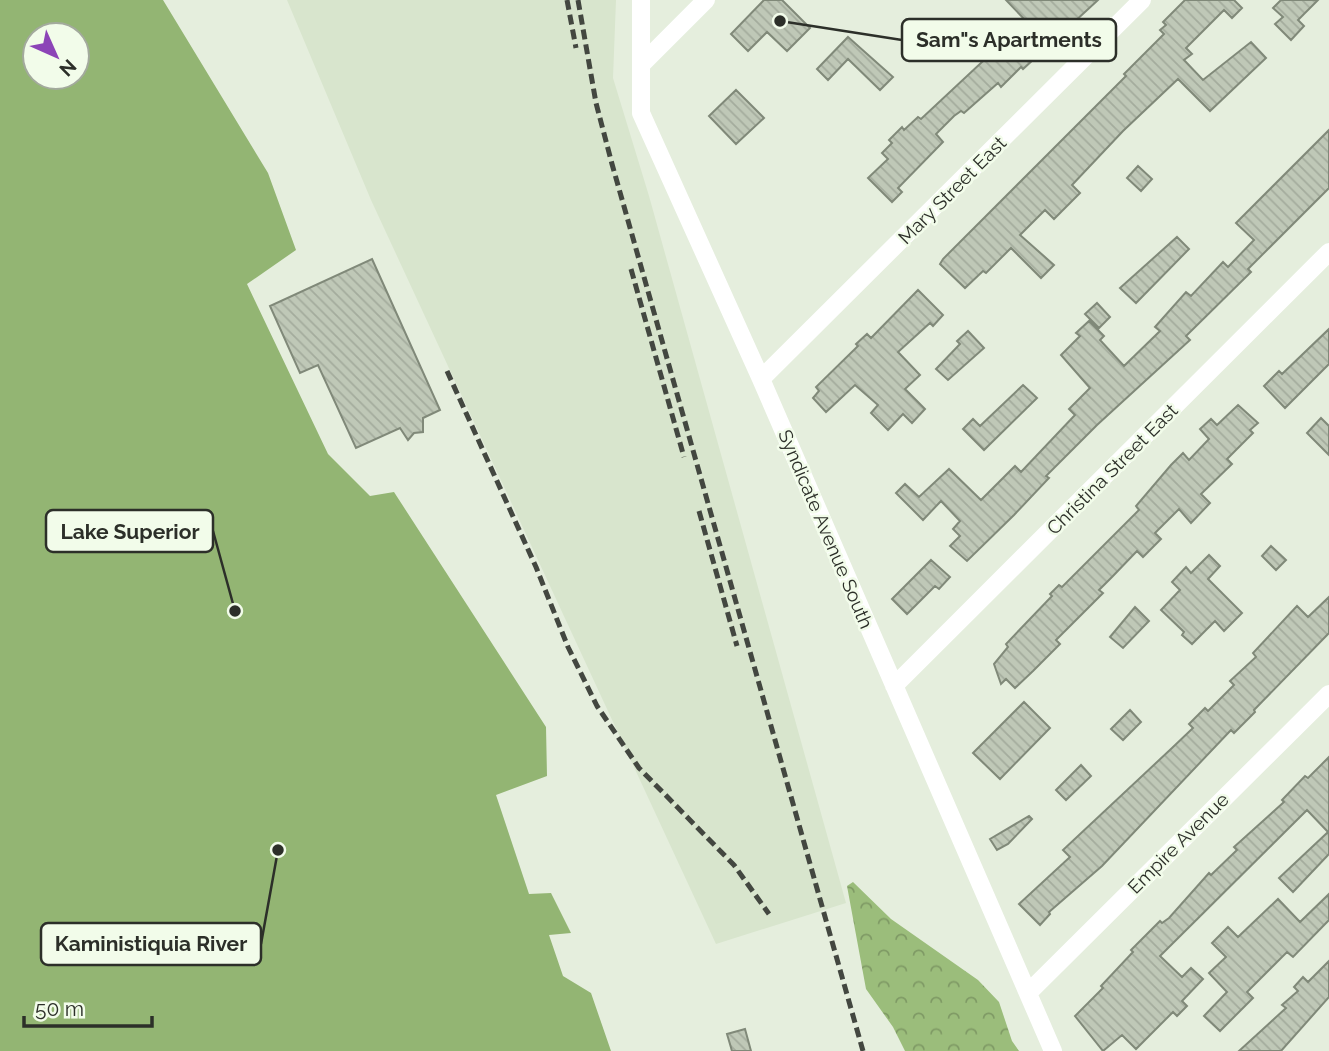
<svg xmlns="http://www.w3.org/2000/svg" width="1329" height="1051" viewBox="0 0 1329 1051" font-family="Raleway,sans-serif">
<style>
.built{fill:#d8e5cd}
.forest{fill:url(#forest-crowns)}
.water{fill:#93b573;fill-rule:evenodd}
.building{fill:url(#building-back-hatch);stroke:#808979;stroke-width:2}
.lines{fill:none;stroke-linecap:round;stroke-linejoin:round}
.minor{stroke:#fff;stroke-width:18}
.rail{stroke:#434740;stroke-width:5;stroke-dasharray:10 5;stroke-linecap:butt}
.labels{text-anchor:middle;stroke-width:5;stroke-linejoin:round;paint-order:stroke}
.street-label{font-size:19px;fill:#2c2f29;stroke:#f2fcea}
.leader{fill:none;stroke:#2c2f29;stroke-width:2.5}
.callout-dot{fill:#2c2f29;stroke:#f2fcea;stroke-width:2.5}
.callout{fill:#f2fcea;stroke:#2c2f29;stroke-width:2.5}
.callout-label{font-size:21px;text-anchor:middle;font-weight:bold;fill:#2c2f29}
</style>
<defs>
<pattern id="forest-crowns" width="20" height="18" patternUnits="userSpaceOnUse" patternTransform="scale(1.75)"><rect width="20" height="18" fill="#9bbd7b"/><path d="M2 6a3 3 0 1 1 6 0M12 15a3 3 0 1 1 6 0" fill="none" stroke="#7f9a65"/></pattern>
<pattern id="building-back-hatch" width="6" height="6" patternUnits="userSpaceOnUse" patternTransform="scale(1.75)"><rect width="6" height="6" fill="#bfc8b7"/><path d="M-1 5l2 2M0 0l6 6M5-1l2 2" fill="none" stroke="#a4ac9d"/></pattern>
</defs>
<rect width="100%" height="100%" fill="#e5eedd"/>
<!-- built -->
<path class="built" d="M287 0H616L613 78 649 196 846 903 716 944 371 200Z"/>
<!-- forest -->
<path class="forest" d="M853 882 891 919 978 980 999 1002 1012 1041 1019 1051H905L893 1027 866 989 847 886Z"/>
<!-- water -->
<path class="water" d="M0 0H163L268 173 296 250 247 284 328 454 370 496 394 492 546 727 547 776 496 795 529 894 551 893 571 933 549 935 563 976 591 993 611 1051H0ZM35 35H77V77H35Z"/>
<!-- building -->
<path class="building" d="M764 0H782L810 28 787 51 767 32 748 51 731 34Z
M1006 0H1098L1023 69 1021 67 1001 87 998 83 964 113 961 111 954 116 936 134 943 142 898 188 902 192 892 202 868 178 888 159 882 153 892 143 889 140 902 127 904 130 918 117 921 119 1026 21Z
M1185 0H1234L1242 8 1232 18 1224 10 1186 48 1192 54 1184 60 1203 80 1251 42 1266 58 1210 111 1178 79 1123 131 1072 185 1080 193 1054 219 1045 210 1020 235 1054 265 1041 278 1011 248 986 273 983 271 965 288 940 264 943 259 1126 76 1124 74 1164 34 1160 30 1166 25 1163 22Z
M1281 0H1318L1298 20 1304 26 1291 40 1275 24 1283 17 1273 8Z
M848 37 893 77 880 90 848 59 828 80 817 69Z
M736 90 764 118 736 144 709 116Z
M1329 130V188L1248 269 1251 272 1186 336 1190 340 1097 425 1046 476 1049 478 1014 515 967 561 950 546 960 536 953 529 960 521 941 501 923 520 896 493 905 484 919 497 949 469 981 500 1015 466 1021 472 1075 415 1069 409 1090 388 1061 355 1080 336 1076 333 1089 321 1104 336 1100 340 1124 366 1160 331 1155 327 1186 292 1191 296 1223 262 1228 267 1254 240 1236 223Z
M1138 166 1152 179 1141 191 1127 178Z
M1177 237 1189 249 1136 303 1120 288Z
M372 259 440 410 423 418V432L414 433 408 440 400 428 356 448 318 365 300 373 270 306Z
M918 290 943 315 933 326 930 323 898 352 920 375 905 389 925 409 912 423 903 414 888 430 871 413 878 405 855 385 826 412 813 398 819 391 816 387 858 346 856 344 867 334 871 338Z
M1097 303 1110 317 1099 328 1085 314Z
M1329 329V364L1285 408 1264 386 1279 371 1282 374Z
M968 331 984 348 948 380 936 369 960 344 957 341Z
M1023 385 1037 398 984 450 963 429 973 419 980 426Z
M1238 405 1258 423 1250 430 1253 433 1227 459 1232 464 1201 494 1210 503 1191 523 1179 509 1155 533 1161 539 1143 557 1137 551 1112 577 1099 590 1103 593 1056 640 1060 644 1033 671 1015 688 1006 679 1001 684 994 664 1008 647 1006 644 1052 596 1050 594 1059 585 1062 587 1139 510 1136 506 1171 465 1183 453 1189 460 1209 439 1200 429 1211 419 1217 425Z
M1321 418 1329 426V455L1307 433Z
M1271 546 1286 560 1276 570 1262 556Z
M1209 555 1220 566 1208 579 1242 613 1224 631 1215 621 1192 644 1182 635 1184 632 1161 610 1180 590 1172 582 1186 567 1191 573Z
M931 560 950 577 939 589 935 586 907 614 892 599Z
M1329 597V633L1254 710 1255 712 1234 733 1231 730 1102 866 1049 912 1050 914 1040 925 1019 904 1070 857 1063 850 1172 748 1193 728 1189 724 1205 708 1208 711 1234 685 1230 681 1256 657 1253 653 1297 606 1308 617Z
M1135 607 1149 621 1123 648 1110 637Z
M1024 702 1050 728 1000 779 973 753Z
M1130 710 1141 722 1123 740 1111 729Z
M1329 757V854L1293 892 1279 878 1328 832 1307 810 1160 956 1182 977 1191 968 1203 979 1182 1001 1187 1006 1177 1016 1173 1012 1136 1049 1122 1035 1103 1051 1075 1016 1103 988 1101 986 1133 952 1131 950 1160 921 1162 923 1169 918 1209 873 1211 875 1237 850 1234 847 1284 802 1282 800 1305 776 1308 778Z
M1081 765 1091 776 1066 800 1056 790Z
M1029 816 1032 819 1008 844 997 850 990 839Z
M1329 894V920L1293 957 1287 952 1247 992 1253 998 1220 1031 1204 1016 1227 992 1209 973 1226 957 1212 943 1228 927 1238 937 1278 899 1300 922Z
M1329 961V997L1281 1051H1239L1286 1008 1282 1005 1298 991 1294 987 1303 977 1308 982Z
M745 1029 751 1051H732L727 1034Z"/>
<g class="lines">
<!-- minor -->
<path class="minor" d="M641 0V113L761 379 1053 1051
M641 65 706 0
M761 379 1142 0
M894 686 1329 252
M1028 993 1329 694"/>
<!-- rail -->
<path class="rail" d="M567 0 576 48
M578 0 596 103 612 164 863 1051
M631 269 684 457
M447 371 536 567 568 647 597 706 639 768 734 865 769 914
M699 511 737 646"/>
</g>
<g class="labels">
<!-- street labels -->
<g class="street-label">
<text transform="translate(952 190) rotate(-45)" y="7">Mary Street East</text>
<text transform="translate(1112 469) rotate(-45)" y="7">Christina Street East</text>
<text transform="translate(826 529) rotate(67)" y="7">Syndicate Avenue South</text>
<text transform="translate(1178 843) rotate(-45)" y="7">Empire Avenue</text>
</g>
</g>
<!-- callouts -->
<path class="leader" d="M780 21L902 40M235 611L213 531M278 850L261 944"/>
<g class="callout-dot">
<circle cx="780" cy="21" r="7"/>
<circle cx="235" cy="611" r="7"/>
<circle cx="278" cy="850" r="7"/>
</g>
<g class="callout">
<rect x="902" y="19" width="214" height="42" rx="7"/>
<rect x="46" y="510" width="167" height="42" rx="7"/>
<rect x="41" y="923" width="220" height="42" rx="7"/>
</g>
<g class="callout-label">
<text x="1009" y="47">Sam"s Apartments</text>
<text x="130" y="539">Lake Superior</text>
<text x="151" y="951">Kaministiquia River</text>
</g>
<!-- north arrow -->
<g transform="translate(56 56) rotate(135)"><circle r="33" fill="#f2fcea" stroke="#a3aa9d" stroke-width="2"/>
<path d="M0-5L12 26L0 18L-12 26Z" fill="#8c44b7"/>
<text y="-10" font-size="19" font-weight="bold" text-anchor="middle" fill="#2c2f29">N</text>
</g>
<!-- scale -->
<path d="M24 1016v10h128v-10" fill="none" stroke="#2c2f29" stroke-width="3.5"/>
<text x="35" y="1016" font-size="21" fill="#2c2f29" stroke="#f2fcea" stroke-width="5" paint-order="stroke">50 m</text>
</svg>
